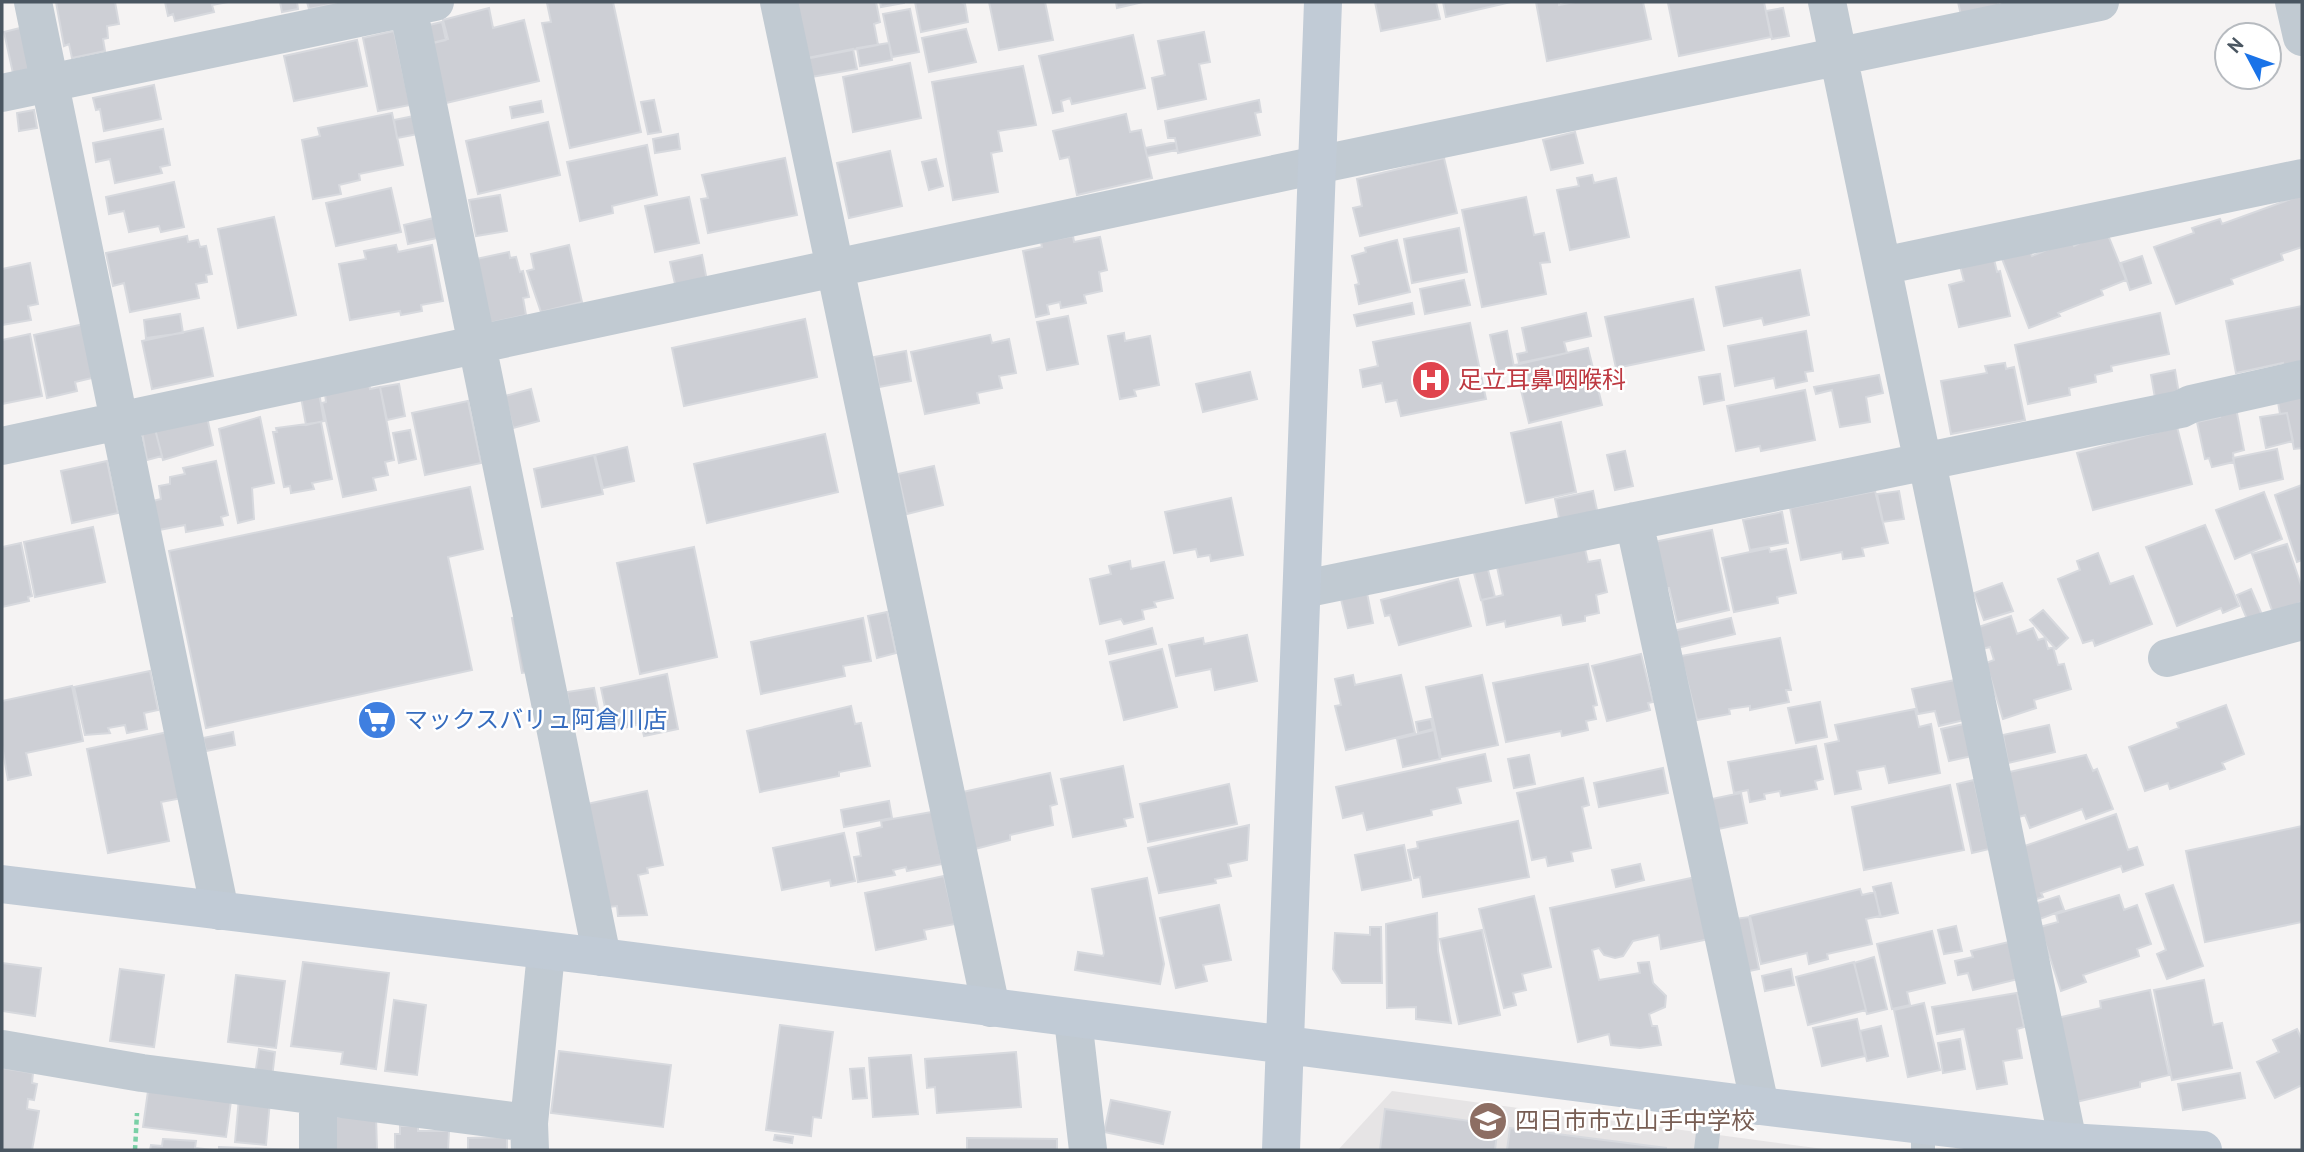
<svg xmlns="http://www.w3.org/2000/svg" width="2304" height="1152" viewBox="0 0 2304 1152" font-family="'PT Sans','Noto Sans JP',sans-serif">
<style>
.education{fill:#e6e4e5}
.building{fill:#cdcfd5;stroke:#d7d9de;stroke-width:2}
.lines{fill:none;stroke-linecap:round;stroke-linejoin:round}
.path{stroke:#7ad0a6;stroke-width:4.5;stroke-dasharray:5 3.5;stroke-linecap:butt}
.lane{stroke:#c1cad2;stroke-width:24}
.street{stroke:#c1cad2;stroke-width:38}
.secondary{stroke:#c1cbd6;stroke-width:38}
.labels{text-anchor:middle;stroke-width:5;stroke-linejoin:round;paint-order:stroke}
.health-label{font-size:24px;fill:#be3a42;stroke:#fff;text-anchor:start}
.shop-label{font-size:24px;fill:#366cbe;stroke:#fff;text-anchor:start}
.education-label{font-size:24px;fill:#785e54;stroke:#fff;text-anchor:start}
</style>
<rect width="100%" height="100%" fill="#f5f3f3"/>
<!-- education -->
<path class="education" d="M1392 1091 1831 1150H1338Z"/>
<!-- building -->
<path class="building" d="M56 2H115L119 24 107 26 108 38 103 39 105 51 72 58 69 44 64 46Z
M165 2H228L212 5 214 12 175 21 173 14 168 16Z
M280 2H297L298 9 282 12Z
M307 2H344L309 9Z
M613 2 641 132 570 148 542 23 551 22 547 3Z
M794 2H876L880 22 874 24 878 45 805 59Z
M880 2H904V3L881 7Z
M915 2H961L965 4 968 22 921 32Z
M989 2H1045L1053 40 999 50Z
M1116 2H1143L1117 8Z
M1375 2H1436L1440 19 1381 31Z
M1443 2H1511L1446 17Z
M1536 2H1559V5L1575 2H1643L1651 39 1547 61Z
M1764 2 1771 37 1679 56 1668 3Z
M1958 2H1998L1999 8 1961 15Z
M489 8 493 28 524 20 539 81 446 103 432 43 448 39 443 20Z
M1783 8 1789 36 1772 39 1766 11Z
M910 9 919 52 892 57 883 14Z
M442 22 446 40 429 44 425 26Z
M24 27 34 74 14 78 4 32Z
M966 29 976 62 929 72 922 38Z
M394 31 410 105 378 111 363 38Z
M1204 32 1210 62 1199 64 1206 99 1158 109 1152 78 1165 75 1158 41Z
M1133 35 1145 88 1072 104 1070 98 1061 101 1063 111 1053 113 1039 56Z
M357 40 367 86 294 101 284 56Z
M889 43 892 60 860 66 857 48Z
M853 49 857 69 811 77 807 58Z
M910 63 921 118 853 132 843 77Z
M1023 66 1036 125 998 131 1002 151 991 153 998 192 953 200 932 82Z
M154 85 161 119 104 131 100 109 96 110 93 98Z
M654 100 661 132 648 134 641 102Z
M1259 100 1261 112 1255 113 1260 135 1178 153 1175 138H1168L1165 121Z
M541 101 543 112 512 118 510 107Z
M34 110 37 128 19 131 17 113Z
M392 113 403 165 359 174 360 180 339 185 341 194 313 199 302 140 320 136 318 128Z
M1126 114 1130 132 1141 130 1152 178 1077 195 1069 157 1060 159 1053 131Z
M414 116 418 134 397 138 394 120Z
M548 122 560 175 478 194 466 141Z
M163 129 170 165 160 167 162 173 115 183 110 159 96 162 93 143Z
M1575 132 1583 163 1551 170 1543 140Z
M678 134 680 149 655 153 653 139Z
M1176 142 1177 150 1147 156 1145 148Z
M647 145 657 195 612 206 613 213 580 221 567 162Z
M890 151 902 206 849 218 837 163Z
M785 158 797 215 708 233 701 199 708 198 702 175Z
M1444 158 1457 213 1360 236 1353 208 1362 206 1357 179Z
M936 159 943 186 929 190 922 162Z
M1592 175 1594 183 1616 178 1629 237 1570 250 1557 190 1579 186 1577 178Z
M174 182 184 227 161 232 159 226 129 232 124 211 109 214 106 197Z
M391 188 401 232 336 246 326 203Z
M500 195 507 231 476 236 469 200Z
M2302 195V247L2281 254 2283 260 2231 279 2233 284 2176 304 2154 247 2194 233 2192 228 2220 219 2222 224Z
M689 197 699 243 655 252 645 206Z
M1526 197 1534 235 1544 233 1550 262 1540 263 1546 294 1482 307 1462 210Z
M274 217 296 315 238 328 218 229Z
M438 217 442 237 408 244 404 225Z
M1459 228 1467 272 1412 283 1404 239Z
M2106 230 2126 280 2101 290 2103 295 2058 313 2060 316 2029 328 2001 256 2028 246 2032 256 2071 240 2074 246Z
M187 236 188 242 198 240 200 247 206 246 212 274 206 275 207 282 196 284 199 298 130 312 124 283 113 286 106 253Z
M1073 236 1074 242 1100 237 1107 270 1099 272 1102 291 1084 295 1086 303 1061 308 1060 302 1047 305 1049 314 1036 317 1023 251 1042 247 1041 242Z
M1397 240 1410 292 1359 304 1355 285 1359 284 1352 256 1366 252 1365 248Z
M396 245 398 252 432 245 443 301 421 305 422 311 401 315 400 311 350 320 339 264 366 259 364 251Z
M569 245 582 302 541 312 527 271 534 269 531 254Z
M509 252 510 258 516 257 520 272 523 271 529 297 523 298 526 315 490 323 476 259Z
M702 255 707 281 676 288 670 262Z
M1993 255 1997 272 2000 271 2010 316 1959 327 1949 285 1964 281 1959 262Z
M2142 256 2151 283 2130 290 2121 263Z
M30 263 38 304 28 306 31 320 2 325V269Z
M1800 270 1809 315 1764 325 1762 318 1724 326 1716 287Z
M1464 280 1470 305 1425 314 1420 289Z
M1693 299 1704 350 1616 368 1605 317Z
M1412 303 1414 314 1357 326 1354 315Z
M2302 306V366L2285 369 2283 363 2236 373 2226 321Z
M1586 313 1591 336 1564 342 1567 353 1519 363 1517 354 1527 352 1522 328Z
M2160 313 2169 354 2111 366 2112 371 2095 375 2096 382 2069 388 2070 395 2028 404 2015 345Z
M180 314 183 333 146 338 144 320Z
M1068 316 1078 364 1047 370 1037 322Z
M805 319 817 377 684 406 672 348Z
M1470 323 1486 399 1401 416 1397 400 1386 402 1382 383 1363 387 1360 370 1378 366 1373 342Z
M84 324 92 378 75 382 77 391 47 398 34 335Z
M203 328 213 376 152 389 142 341Z
M1507 331 1514 367 1498 371 1490 335Z
M1806 331 1813 371 1805 372 1807 381 1776 388 1774 378 1735 386 1728 346Z
M1124 333 1125 341 1150 336 1159 385 1134 390 1136 396 1120 399 1108 336Z
M30 334 42 396 2 404V340Z
M990 335 992 343 1009 339 1016 373 999 376 1002 388 977 393 979 403 925 414 911 352Z
M1588 348 1602 405 1529 423 1515 365Z
M906 351 911 381 879 387 874 357Z
M2005 363 2006 369 2014 367 2025 420 1951 434 1941 381 1987 373 1985 366Z
M2175 370 2179 394 2155 398 2151 375Z
M1250 372 1257 399 1203 412 1196 384Z
M1720 374 1724 400 1704 404 1699 377Z
M1879 375 1883 393 1866 397 1870 422 1840 427 1832 390 1816 394 1814 387Z
M369 384 370 389 380 387 394 460 385 462 388 475 373 478 376 490 343 497 322 403 326 402 325 394Z
M399 384 405 416 387 420 380 387Z
M531 389 539 421 513 428 505 396Z
M1805 390 1815 440 1761 451 1760 446 1736 451 1727 406Z
M2302 392V448L2294 449 2287 413 2280 414 2277 396Z
M319 393 324 421 306 425 301 397Z
M468 401 481 463 425 475 412 413Z
M2236 408 2244 450 2233 453 2234 462 2212 467 2209 458 2205 459 2197 422 2220 417 2219 412Z
M2287 413 2293 441 2266 448 2260 417Z
M207 417 213 445 163 460 155 429Z
M260 417 274 483 252 488 254 519 238 523 219 429Z
M321 422 332 479 312 483 314 489 291 493 290 486 284 487 273 432H277L276 428Z
M1561 422 1576 492 1526 503 1511 433Z
M2177 427 2192 484 2093 510 2077 453Z
M155 429 162 456 147 460 142 432Z
M410 430 416 459 399 463 393 433Z
M825 434 838 492 707 523 694 464Z
M627 447 634 481 603 488 595 455Z
M2277 449 2283 479 2240 489 2233 458Z
M1625 451 1633 486 1615 490 1607 455Z
M594 455 603 494 542 507 534 469Z
M107 461 118 513 72 523 61 471Z
M216 461 228 515 221 517 223 525 186 532 185 525 159 530 153 501 161 499 159 486 170 484V477L185 474 183 468Z
M934 466 943 505 907 514 898 474Z
M2302 485V560L2297 562 2275 495Z
M470 487 483 549 448 557 472 670 206 728 169 551Z
M1593 491 1598 515 1560 523 1555 499Z
M1875 491 1888 543 1862 548 1864 556 1843 559 1842 552 1801 560 1790 508Z
M1899 491 1904 519 1883 522 1877 494Z
M2264 492 2282 539 2235 559 2216 510Z
M1231 498 1243 555 1211 561 1210 555 1198 557 1196 549 1174 553 1165 512Z
M1782 512 1788 543 1750 550 1743 520Z
M2205 525 2239 606 2223 613 2221 608 2177 626 2146 547Z
M93 527 105 582 35 597 24 542Z
M1712 530 1729 610 1677 622 1669 588H1664L1654 542Z
M21 543 32 596 28 597 29 601 2 607V547Z
M2287 544 2302 588V602L2273 613 2252 554Z
M694 547 717 657 640 674 617 563Z
M1769 548 1770 552 1786 549 1796 593 1777 597 1778 603 1734 612 1722 558Z
M1585 549 1588 562 1600 560 1607 592 1596 595 1599 613 1585 616V621L1563 625 1561 615 1506 627 1505 621 1487 625 1482 600 1503 595 1497 567Z
M2098 553 2110 584 2133 576 2152 624 2095 646 2093 640 2083 643 2058 579 2080 570 2077 561Z
M1130 561 1131 569 1164 562 1173 598 1154 602 1156 607 1142 610 1144 619 1124 624 1121 619 1100 624 1090 579 1111 574 1109 566Z
M1487 566 1495 597 1481 600 1473 569Z
M1458 579 1471 626 1399 645 1390 615 1385 616 1381 600Z
M2002 583 2013 611 1984 620 1974 593Z
M2251 589 2263 617 2249 624 2237 595Z
M1367 593 1373 623 1348 628 1341 599Z
M2043 610 2068 638 2056 649 2030 620Z
M887 612 896 653 877 658 868 616Z
M520 616 530 672 522 673 512 618Z
M2011 616 2017 634 2033 628 2038 640 2045 638 2048 649 2053 647 2058 665 2064 664 2071 689 2034 700 2036 708 2003 719 1986 663 1994 660 1990 647 1982 649 1976 628Z
M863 618 871 661 843 666 845 676 761 694 751 642Z
M1731 618 1735 634 1677 648 1673 631Z
M1152 628 1156 644 1109 654 1106 641Z
M1247 635 1257 681 1215 690 1211 669 1176 676 1169 645 1203 638 1204 644Z
M1780 638 1791 690H1786L1789 702 1750 710V706L1729 709 1730 714 1697 720 1681 656Z
M1162 649 1177 707 1124 720 1110 662Z
M1641 654 1653 702 1648 703 1650 710 1607 721 1592 666Z
M1588 664 1597 705 1593 706 1596 719 1586 721 1588 730 1562 736 1561 731 1506 742 1493 683Z
M150 671 158 710 144 713 147 729 127 733 125 725 108 728 110 733 85 735 74 687Z
M667 674 678 729 644 736 641 724 610 731 601 688Z
M1353 675 1355 685 1401 675 1415 733 1346 750 1335 706 1341 705 1335 679Z
M1482 675 1498 745 1441 757 1426 687Z
M1955 680 1964 720 1939 726 1935 711 1918 714 1912 689Z
M72 686 83 741 26 753 31 775 8 780 2 746V701Z
M594 688 599 713 571 717 567 692Z
M1820 702 1827 737 1796 743 1788 708Z
M2226 705 2244 754 2222 763 2225 769 2170 789 2168 783 2145 791 2129 747 2179 728 2177 723Z
M851 706 855 724 861 723 870 766 839 772V776L760 792 747 731Z
M1915 709 1919 727 1931 724 1940 773 1889 783 1885 766 1857 771 1861 789 1835 794 1825 744 1839 741 1835 725Z
M1431 719 1433 729 1418 733 1416 722Z
M1964 724 1972 756 1949 761 1941 729Z
M2049 725 2055 752 2008 763 2003 735Z
M1434 730 1440 759 1403 767 1397 739Z
M168 732 182 798 161 802 169 841 108 853 87 749Z
M233 732 235 745 206 751 203 738Z
M1816 746 1823 779 1815 781 1817 789 1781 796 1780 791 1764 794 1765 799 1750 802 1748 790 1734 793 1728 762Z
M1485 754 1491 781 1457 788 1461 803 1431 810 1432 815 1367 830 1363 813 1343 818 1336 787Z
M1529 755 1535 784 1514 788 1508 759Z
M2086 755 2093 771 2097 769 2113 809 2086 819 2082 809 2030 828 2025 815 2019 817 2005 773Z
M1123 766 1133 817 1124 819 1126 826 1073 837 1061 779Z
M1663 768 1668 793 1599 807 1594 783Z
M1050 773 1057 804 1050 806 1053 825 1010 835V840L975 849 958 793Z
M1583 778 1589 805 1582 807 1591 848 1571 852 1573 861 1548 866 1546 857 1532 860 1517 793Z
M1974 780 1989 849 1972 853 1957 784Z
M1229 784 1237 824 1148 842 1140 804Z
M1950 785 1964 850 1864 870 1852 807Z
M647 791 663 865 647 868 648 873 638 875 647 915 618 916 617 906 609 907 587 804Z
M1741 793 1747 823 1718 829 1712 799Z
M889 801 892 818 844 827 841 810Z
M932 812 942 864 907 871 906 867 893 870 895 875 858 882 854 857 861 856 857 833 882 827 881 821Z
M2116 814 2128 850 2137 847 2143 865 2123 872 2121 866 2041 893 2043 897 2034 900 2019 848Z
M1518 821 1529 877 1423 897 1420 877 1414 878 1408 850 1418 848 1417 842Z
M1249 825 1247 860 1228 864 1231 876 1215 879 1216 883 1159 893 1148 848Z
M2302 826V922L2205 942 2186 851Z
M844 833 855 881 831 886 830 880 782 890 773 848Z
M1404 845 1411 880 1362 890 1355 855Z
M1640 864 1644 880 1616 887 1612 870Z
M944 876 955 924 924 930 926 939 876 950 865 893Z
M1696 877 1709 939 1661 949 1659 935 1633 941 1623 956 1615 958 1604 955 1599 948 1592 950 1599 980 1640 973 1638 963 1649 962 1653 983 1666 996 1665 1007 1649 1014 1652 1026H1657L1661 1045 1640 1048 1611 1045 1609 1034 1578 1042 1550 908Z
M1147 878 1164 964 1160 984 1075 970 1078 952 1103 956 1104 953 1092 889Z
M1891 883 1898 913 1881 917 1873 887Z
M2173 885 2203 966 2167 979 2157 954 2166 950 2146 894Z
M1860 889 1862 895 1875 892 1880 916 1866 919 1872 944 1827 954 1828 959 1809 964 1807 953 1761 964 1750 916Z
M2119 895 2124 910 2137 905 2151 944 2137 949 2139 956 2083 975 2086 982 2061 991 2040 927 2058 922 2056 914Z
M1534 896 1551 967 1522 974 1526 990 1513 993 1516 1005 1504 1008 1479 909Z
M2059 896 2064 910 2037 920 2031 905Z
M1219 905 1231 960 1203 965 1207 981 1176 988 1160 918Z
M1437 913 1438 951 1451 1023 1416 1019V1007L1387 1008 1386 924Z
M1749 917 1759 969 1744 972 1734 919Z
M1956 926 1962 951 1944 954 1938 930Z
M1370 927H1381L1382 983H1342L1333 969 1335 933 1370 935Z
M1482 930 1500 1015 1459 1024 1440 939Z
M1932 931 1945 983 1907 992 1910 1005 1892 1009 1877 944Z
M2009 942 2018 979 1973 990 1968 973 1958 975 1955 961 1973 957 1971 951Z
M1874 957 1887 1009 1867 1014 1854 963Z
M303 962 389 973 376 1069 341 1064 343 1052 291 1046Z
M1854 962 1866 1010 1808 1025 1796 977Z
M2 963 41 968 35 1016 2 1011Z
M120 969 164 975 154 1047 110 1041Z
M1791 969 1794 985 1765 991 1762 976Z
M236 975 285 981 276 1048 228 1042Z
M2204 980 2213 1025 2222 1023 2232 1068 2172 1080 2154 990Z
M2150 990 2169 1075 2140 1082V1087L2076 1102 2057 1018 2101 1008 2100 1001Z
M2017 993 2024 1027 2017 1029 2022 1058 2003 1061 2007 1084 1977 1089 1964 1029 1937 1034 1932 1007Z
M394 1000 426 1005 417 1075 385 1071Z
M1924 1003 1940 1070 1908 1077 1894 1010Z
M1857 1019 1865 1056 1822 1066 1813 1028Z
M780 1025 833 1032 821 1118 813 1117 811 1136 766 1130Z
M1881 1026 1888 1056 1867 1061 1860 1031Z
M2297 1029 2302 1040V1085L2275 1098 2257 1062 2279 1052 2273 1040Z
M1960 1039 1965 1069 1943 1073 1938 1043Z
M259 1049 275 1052 272 1078 255 1075Z
M559 1051 671 1065 663 1127 551 1113Z
M1016 1052 1021 1107 937 1113 935 1087 927 1088 925 1059Z
M911 1055 918 1114 873 1117 869 1058Z
M2 1068 33 1073 32 1083 37 1084 34 1100 28 1099 27 1109 39 1111 32 1150H2Z
M864 1068 867 1098 853 1099 850 1069Z
M2240 1073 2245 1098 2183 1110 2178 1084Z
M148 1091 231 1101 226 1137 143 1127Z
M239 1098 270 1101 266 1145 235 1142Z
M1111 1100 1170 1112 1163 1144 1104 1132Z
M1385 1109 1498 1125 1495 1150H1380Z
M376 1116 377 1150H334L333 1117Z
M400 1126H418V1131H449L448 1150H395V1134H400Z
M1510 1128 1666 1148V1150H1507Z
M775 1135 793 1137 792 1143 774 1140Z
M507 1137V1150H468V1138Z
M967 1138 1057 1139V1150H967Z
M163 1139 196 1141 195 1148 213 1150H150L151 1145 162 1146Z
M219 1147 297 1150H219Z"/>
<g class="lines">
<!-- path -->
<path class="path" d="M135 1150 137 1113"/>
<!-- lane -->
<path class="lane" d="M1923 1123V1150
M1706 1150 1712 1099"/>
<!-- street -->
<path class="street" d="M33 2 220 911
M407 2 602 957
M779 2 991 1008
M1827 2 1923 463
M2294 2 2302 37
M2 93 435 2
M1882 266 2302 178
M2 446 1317 165 2100 2
M1927 462 2068 1142
M1634 521 1760 1106
M1304 589 2181 409 2191 404 2302 379
M2167 658 2302 621
M1073 1019 1088 1150
M2 1049 142 1073 529 1123
M318 1097V1150
M530 1150 529 1123 546 953"/>
<!-- secondary -->
<path class="secondary" d="M2 884 602 957 1760 1106 2068 1142 2203 1150
M1281 1150 1323 2"/>
</g>
<!-- icons -->
<defs>
<symbol id="hospital-disc" viewBox="-11 -11 22 22"><circle r="9.5" fill="#e0444e" stroke="#fff"/><path d="M-5-5h3v3.5h4V-5h3V5h-3V1.5h-4V5h-3Z" fill="#fff"/></symbol>
<symbol id="supermarket-disc" viewBox="-11 -11 22 22"><circle r="9.5" fill="#3f7fe0" stroke="#fff"/><path d="M-6-5.5h2.5l.6 2H6L4.5 2H-2.5L-4.4-4H-6ZM-1.5 3.2a1.3 1.3 0 1 0 .1 0ZM3 3.2a1.3 1.3 0 1 0 .1 0Z" fill="#fff"/></symbol>
<symbol id="school-disc" viewBox="-11 -11 22 22"><circle r="9.5" fill="#8d6e63" stroke="#fff"/><path d="M0-5L7-2L0 1L-7-2ZM-4 1L0 2.5L4 1V4Q0 6-4 4Z" fill="#fff"/></symbol>
</defs>
<g fill-rule="evenodd">
<use href="#hospital-disc" x="1409" y="358" width="44" height="44"/>
<use href="#supermarket-disc" x="355" y="698" width="44" height="44"/>
<use href="#school-disc" x="1466" y="1099" width="44" height="44"/>
</g>
<g class="labels">
<!-- health labels -->
<g class="health-label">
<text x="1458" y="388">足立耳鼻咽喉科</text>
</g>
<!-- shop labels -->
<g class="shop-label">
<text x="404" y="728">マックスバリュ阿倉川店</text>
</g>
<!-- education labels -->
<g class="education-label">
<text x="1515" y="1129">四日市市立山手中学校</text>
</g>
</g>
<!-- border -->
<rect width="2304" height="1152" fill="none" stroke="#4a5661" stroke-width="7"/>
<!-- north arrow -->
<g transform="translate(2248 56) rotate(311)"><circle r="33" fill="#ffffff" stroke="#b7bbc0" stroke-width="2"/>
<path d="M0-5L12 26L0 18L-12 26Z" fill="#1a73e8"/>
<text y="-10" font-size="19" font-weight="bold" text-anchor="middle" fill="#4a5661">N</text>
</g>
</svg>
